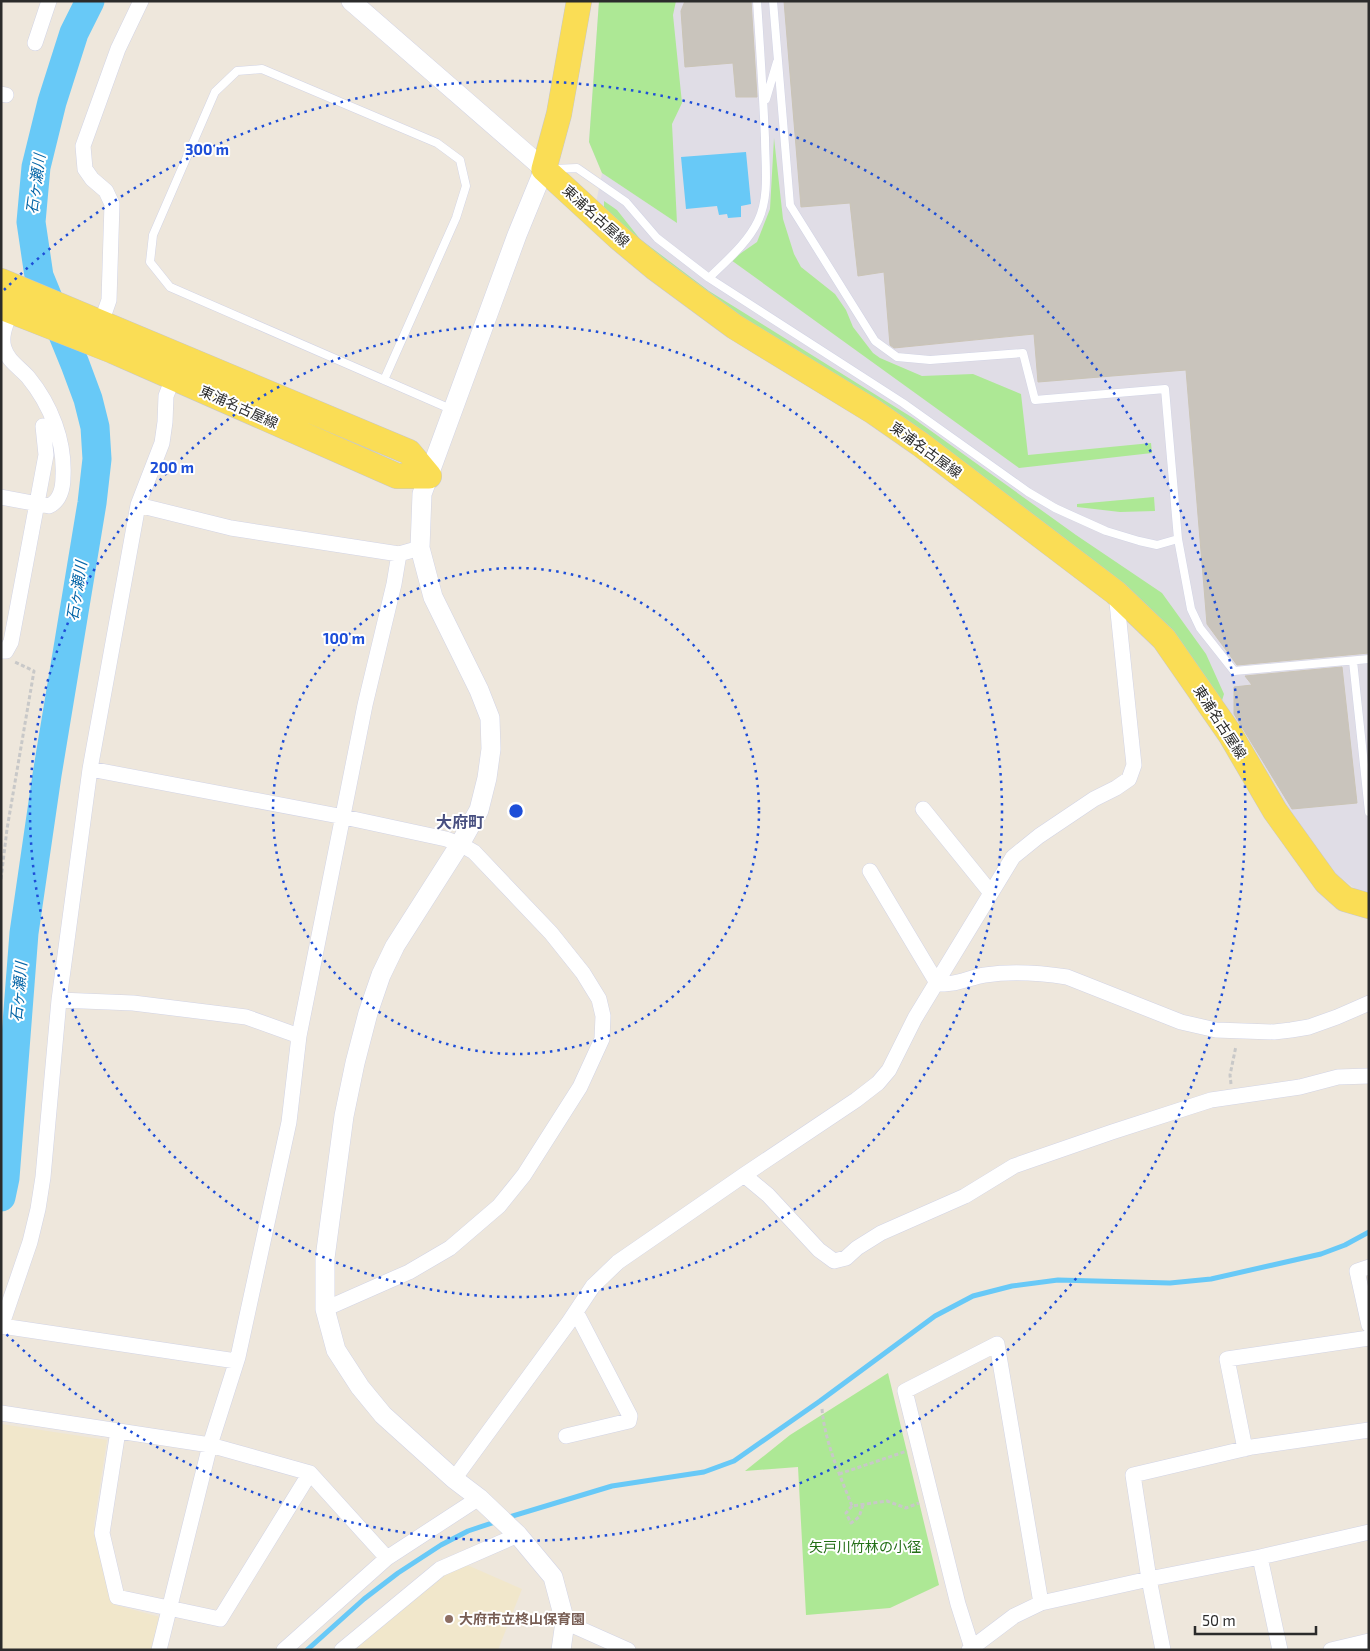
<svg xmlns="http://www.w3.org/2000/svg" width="1370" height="1651" viewBox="0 0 1370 1651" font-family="'Exo 2','Noto Sans JP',sans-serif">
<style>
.industrial{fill:#e0dde6}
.education{fill:#f1e7cb}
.green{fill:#ade895}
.water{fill:#68c9f7}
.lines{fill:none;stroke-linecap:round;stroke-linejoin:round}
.stream{stroke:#68c9f7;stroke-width:5}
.river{stroke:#68c9f7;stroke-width:29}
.building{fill:#c9c4bc;stroke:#cac4b6}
.service-casing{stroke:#d2d4e5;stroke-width:9}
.minor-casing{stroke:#d2d4e5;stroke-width:16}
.tertiary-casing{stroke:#d2d4e5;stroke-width:20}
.primary-casing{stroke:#c8c8c8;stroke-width:26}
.path{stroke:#c8c8c8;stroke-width:3;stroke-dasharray:4 2.5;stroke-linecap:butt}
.service{stroke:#fff;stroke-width:8}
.minor{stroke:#fff;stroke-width:15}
.tertiary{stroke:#fff;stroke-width:19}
.primary{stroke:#fadd55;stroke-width:25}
.ring{fill:none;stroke:#1d4ed8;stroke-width:2.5;stroke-dasharray:2.5 5}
.education-dot{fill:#8d6e63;stroke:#fff;stroke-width:2}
.labels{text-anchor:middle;stroke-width:4;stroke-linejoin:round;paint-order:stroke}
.street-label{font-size:14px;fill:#2b2b2b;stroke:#fff}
.park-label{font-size:14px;fill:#226e15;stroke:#fff}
.education-label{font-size:14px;font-weight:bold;fill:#785e54;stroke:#fff;text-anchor:start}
.water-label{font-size:15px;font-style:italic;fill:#0465a7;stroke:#fff}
.quarter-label{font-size:16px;font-weight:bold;fill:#484f80;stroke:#fff}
.centre{fill:#1d4ed8;stroke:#fff;stroke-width:2.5}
.ring-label{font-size:15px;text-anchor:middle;font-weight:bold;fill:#1d4ed8;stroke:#fff;stroke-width:4;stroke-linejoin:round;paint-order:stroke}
</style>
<rect width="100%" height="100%" fill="#eee7dc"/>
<!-- industrial -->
<path class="industrial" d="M599 1H1369V895L1358 891 1335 873 1310 843 1172 634 660 261 596 203 602 173 589 142Z"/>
<!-- education -->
<path class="education" d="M1 1424 107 1440 94 1524 116 1605 160 1617 151 1650H1Z
M458 1561 522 1589 498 1650H353Z"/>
<!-- green -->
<path class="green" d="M599 1H676L673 15 682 103 672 124 677 223 602 173 589 142Z
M774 138 783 219 794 254 801 267 835 294 846 310 853 327 873 353 880 358 922 376 973 374 1021 394 1028 455 1151 443 1152 453 1019 468 731 260 757 242 770 209Z
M604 201 617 210 640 239 709 291 913 418 1076 535 1162 593 1206 654 1224 694 1220 707 1185 655 708 298 604 211Z
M1154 497 1155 511 1120 512 1077 507V504Z
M888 1373 939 1585 890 1608 806 1615 798 1467 745 1471 790 1435Z"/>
<!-- water -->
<path class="water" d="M746 152 751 204 741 206V217L728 218 727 214 719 215 717 206 686 209 681 157Z"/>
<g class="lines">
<!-- stream -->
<path class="stream" d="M506 1518 612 1486 704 1472 734 1461 820 1401 935 1316 973 1296 1012 1286 1058 1280 1170 1283 1211 1279 1321 1254 1345 1245 1369 1232
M307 1650 364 1599 398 1573 441 1545 468 1531 498 1521"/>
<!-- river -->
<path class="river" d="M1 1197 5 1178 24 933 47 775 92 503 97 459 95 427 88 399 75 364 39 276 31 222 36 167 52 102 74 33 90 1"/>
</g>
<!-- building -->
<path class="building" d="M685 1H751L757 97H736L733 63 685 67 681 11Z
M784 1H1369V653L1237 665 1207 624 1186 370 1038 382 1034 334 894 348 890 345 884 272 858 276 850 203 801 207Z
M1342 667 1357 803 1292 809 1234 714V687L1252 685 1245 676Z"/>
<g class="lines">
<defs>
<path id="service" d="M773 1 790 205 875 341 897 357 930 360 1023 353 1035 400 1165 389 1178 539 1191 609 1200 628 1234 671 1369 659
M766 99 777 62
M554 169 577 168 626 202 657 238 709 278 903 403 1028 492 1055 508 1106 531 1139 541 1157 545 1178 539
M709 278C726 261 747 244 758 221 770 196 765 165 765 138 763 92 760 47 757 1
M384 380 456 218 466 186 460 160 437 143 262 69 237 71 215 92 153 235 150 262 170 287 453 410
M1353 661 1369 812"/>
<path id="minor" d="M35 43 49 1
M1 94 6 95
M101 323 109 300 112 204 106 191 92 179 85 169 83 146 118 49 141 1
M1 497 49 506C60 501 63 488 63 477 65 441 51 405 28 377 19 367 8 361 4 348 0 335 7 322 11 311
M138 505 231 528 399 554 420 548
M1 651H6L11 642 46 455 43 426
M90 769 344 817 446 839 460 844 474 852 551 933 583 973 599 999 603 1016 602 1039 580 1087 524 1175 499 1206 450 1248 409 1272 325 1309
M923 809 991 893
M870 871 937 983C952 987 970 977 985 975 1011 971 1041 973 1067 977L1181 1022 1216 1030 1274 1032 1291 1030 1309 1027 1337 1017 1369 1003
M59 1000 133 1003 246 1017 299 1036
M744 1175 768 1195 819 1250 834 1261 846 1258 857 1248 881 1233 965 1196 1014 1166 1112 1132 1211 1100 1300 1087 1338 1077 1369 1076
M1369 1267 1357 1271 1369 1325
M2 1326 236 1361
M1 1327 30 1242 38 1209 43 1177 59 1000 90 769 138 505 162 443 165 422 166 396 173 378
M1 1413 210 1445 310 1473 387 1558
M118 1431 102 1533 117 1597 220 1619 310 1473
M566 1436 629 1421 630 1416 576 1312
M1245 1449 1227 1359 1369 1338
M454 1479 569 1322 593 1286 618 1262 744 1175 856 1100 878 1083 889 1070 915 1018 1013 857 1039 836 1094 799 1116 788 1129 779 1134 765 1116 593
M1260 1557 1280 1650
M565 1622 628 1650
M972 1648 958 1604 905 1391 997 1344 1041 1603
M159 1650 210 1445 238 1357 289 1122 299 1036 365 705 394 584 399 554
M284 1650 387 1558 479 1498
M342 1650 440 1569 518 1535
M969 1650 1014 1616 1041 1603 1149 1579 1260 1557 1369 1532
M1163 1650 1149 1579 1133 1475 1252 1447 1369 1430
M1331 1650 1369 1641"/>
<path id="tertiary" d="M351 1 544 169 517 235 422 494 420 548 433 597 479 690 490 718 491 749 487 778 479 810 460 844 395 946 381 975 368 1013 355 1063 344 1116 325 1258V1309L336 1350 360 1387 383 1415 454 1479 479 1498 518 1535 553 1577 565 1622 561 1650"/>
<path id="primary" d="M579 1 559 114 544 169 619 238 655 268 735 327 874 412 920 444 1116 593 1164 639 1230 734 1275 811 1326 882 1345 899 1369 906
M1 281 409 452 429 476
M1 307 113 351 397 476H429"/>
</defs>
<!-- service casing -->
<use href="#service" class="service-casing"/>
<!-- minor casing -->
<use href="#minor" class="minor-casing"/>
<!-- tertiary casing -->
<use href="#tertiary" class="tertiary-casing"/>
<!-- primary casing -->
<use href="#primary" class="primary-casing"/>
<!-- path -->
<path class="path" d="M1 879 7 829 34 671 15 662
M1231 1084 1230 1075 1236 1046
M822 1409C825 1443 840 1475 852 1506L887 1501 906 1508 919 1503
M839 1474 907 1451
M852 1506 846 1513 851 1523 859 1517 863 1505"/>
<!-- service -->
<use href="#service" class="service"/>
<!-- minor -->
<use href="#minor" class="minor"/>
<!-- tertiary -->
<use href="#tertiary" class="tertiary"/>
<!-- primary -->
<use href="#primary" class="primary"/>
</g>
<!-- distance rings -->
<g class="ring">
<circle cx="516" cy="811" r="243"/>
<circle cx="516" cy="811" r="486"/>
<path d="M4 290A730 730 0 1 1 4 1332"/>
</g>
<!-- markers -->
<circle class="education-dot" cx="449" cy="1619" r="5"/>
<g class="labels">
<!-- street labels -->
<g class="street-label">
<text transform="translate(596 216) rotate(42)" y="5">東浦名古屋線</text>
<text transform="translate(239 407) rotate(24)" y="5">東浦名古屋線</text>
<text transform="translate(926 450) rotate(36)" y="5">東浦名古屋線</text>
<text transform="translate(1220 722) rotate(57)" y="5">東浦名古屋線</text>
</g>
<!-- park labels -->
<g class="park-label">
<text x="865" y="1552">矢戸川竹林の小径</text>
</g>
<!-- education labels -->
<g class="education-label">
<text x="459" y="1624">大府市立柊山保育園</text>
</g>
<!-- water labels -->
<g class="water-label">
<text transform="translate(36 184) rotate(-82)" y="5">石ヶ瀬川</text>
<text transform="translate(77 591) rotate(-81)" y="5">石ヶ瀬川</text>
<text transform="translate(19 992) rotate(-85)" y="5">石ヶ瀬川</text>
</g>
<!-- quarter labels -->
<g class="quarter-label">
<text x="460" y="828">大府町</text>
</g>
</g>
<circle cx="516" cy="811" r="8" class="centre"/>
<g class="ring-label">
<text x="207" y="155">300 m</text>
<text x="172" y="473">200 m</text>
<text x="344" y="644">100 m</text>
</g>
<!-- border -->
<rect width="1370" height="1651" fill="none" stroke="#2b2b2b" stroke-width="5"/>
<!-- scale -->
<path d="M1195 1626v8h121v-8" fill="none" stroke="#2b2b2b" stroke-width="2.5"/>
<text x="1202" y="1626" font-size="15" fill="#2b2b2b" stroke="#ffffff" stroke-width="4" paint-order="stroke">50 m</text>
</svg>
